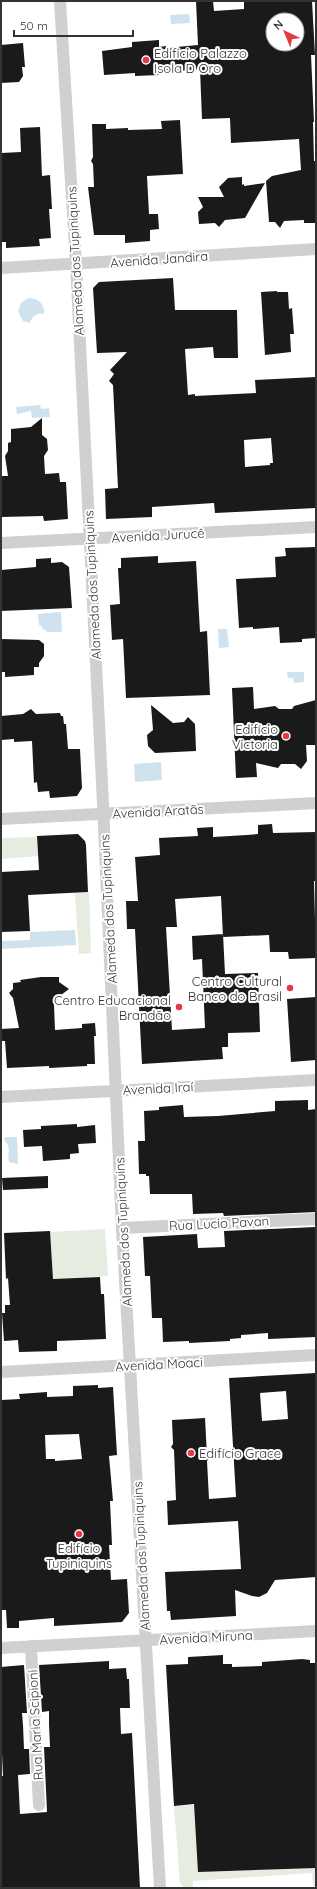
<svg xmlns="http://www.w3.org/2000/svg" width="317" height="1889" viewBox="0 0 317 1889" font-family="Quicksand,sans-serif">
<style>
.green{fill:#e6ecdf}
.water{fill:#cfe2ee}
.building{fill:#1a1a1a;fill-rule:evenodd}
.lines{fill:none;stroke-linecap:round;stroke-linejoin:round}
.minor{stroke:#d0d0d0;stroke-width:12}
.poi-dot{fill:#e63946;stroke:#fff;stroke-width:1.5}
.labels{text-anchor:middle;stroke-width:4;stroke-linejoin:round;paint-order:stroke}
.poi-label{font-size:13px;fill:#333;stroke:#fff;text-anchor:end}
.street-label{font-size:13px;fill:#333;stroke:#fff}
</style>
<rect width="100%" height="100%" fill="#fff"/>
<!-- green -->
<path class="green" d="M37 837 38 856 1 859V838Z
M89 892 91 953 79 954 75 893Z
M105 1229 108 1276 53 1279 50 1232Z
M194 1805 316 1861V1886H313L312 1873 193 1881V1888H184L180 1883 174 1806Z"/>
<!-- water -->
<path class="water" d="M189 14 190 23 171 24 170 15Z
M28 298C39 298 45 304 44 314 37 313 32 316 30 323L23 321 18 311 21 303Z
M40 405 41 409 49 408 50 417 32 418 31 411 17 414 16 407Z
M61 612 62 632H47L46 630 42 629V626L39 625 38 614Z
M227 629 229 647 219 648 218 629Z
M287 672H304V682L294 683 293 678H288Z
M161 762 162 780 135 782 134 764Z
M75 930 76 945 1 949V941L30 940V932Z
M5 1137H17L18 1164 9 1162C7 1153 12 1148 4 1140Z"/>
<!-- building -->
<path class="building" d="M196 1H213L214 11 244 9V1H312L315 55H311L314 122H313L314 161H316V223H304V220L284 221 280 228 275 222H269L266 181 272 176 301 170 299 139 231 143 230 118 202 119 200 69 158 73 159 75 135 76V73L104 75 102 51 132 47V42L159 40V47L166 46V48L198 45ZM270 20H297V44H271Z
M23 43 25 67H22L23 76 19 82 1 83V45Z
M180 120 183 174 147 176 149 214H158L159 229 150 230V241L125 243V235H94L88 187H94L93 164 91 161 93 157 92 124H106V129L128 128V130L162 129 161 121Z
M40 127 42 176 50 175 52 209H49L51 238 39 239 40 246 6 248V242H1V153L21 152 20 128Z
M242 177V185L244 184V186L265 183 245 218 225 220 219 227 215 223 199 224 198 212 203 207 198 197H224L219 187 228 178Z
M173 278 175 310H237L238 358H214L213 347 185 349 188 395 195 394V396L256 393 255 380 316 377V508L215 513 214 503 152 507V517L106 519 105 489 118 488 113 385 109 381 114 374 110 370 127 352 97 353 93 288 99 282ZM271 438 273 463H270V465L245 467 244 440Z
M277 291V292H288L289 309 292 308 294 334H290L291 352 265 355 261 292Z
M42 418V435L47 439 48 450 44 456 45 474 59 473 60 482H66L68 519 44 521 43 516 1 517V476H8L5 456 8 451V443L11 442V429L31 427Z
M316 547V638L302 639V642L280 643 279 627 253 629V627L239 628 236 579 276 577 275 557 286 556 285 548Z
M158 556V563L196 561 200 632 207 631 210 695 126 698 123 639 112 640 110 605 120 604 118 568H121V558Z
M51 558V563L62 562 69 567 72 608 1 611V570L36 567V559Z
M1 639 39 640 44 644V656L39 663V667H34V675L5 677V672H1Z
M253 687 254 709 275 706 279 709H292L294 706 316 700V745H306L307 761 301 769 295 764H281L278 768 256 763 257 777 236 778 232 688Z
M151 705 173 723 184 722 188 717 195 724 196 751 155 753 148 746 147 735 153 730Z
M31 709 36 714 60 713 61 716H63L64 724H66L68 749H80L82 788 77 796 50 798 49 791 38 792 37 782 34 783 32 741 14 742V739L1 740V716L23 714Z
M272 824 273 833 316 832V881H314L316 958 289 959 288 952H270L269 935 223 937 221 896 175 899 177 927H166L172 1030 205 1028 202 959 193 960 192 936 223 934 225 974 258 973 260 1032 228 1033V1047H222L223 1059 142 1064 135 929H127L126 901H138L135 857 160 855 159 838 198 836 197 828 213 827V837L247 835 258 834V825Z
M78 834 85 841 86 845 88 892 28 895 30 931 1 932V872L39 870 37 836Z
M41 977H59V982L69 989 61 995 54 1005 55 1030 82 1028V1024L95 1023 96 1036H94L95 1064H87V1066L49 1068V1066L7 1068 5 1041H1V1029L19 1028 13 998 9 993 13 989V983L21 982 20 980Z
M316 997V1060L291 1062 287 999Z
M308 1100V1110L316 1109V1212L224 1216 223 1213 193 1214 192 1194H150L149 1176H146V1174H139L138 1141H145L144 1111 159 1110V1107L183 1105 184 1117 218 1116 275 1111V1101Z
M77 1124V1127L95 1125 96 1143 78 1144 79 1153 70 1154V1159L43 1161 42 1146 24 1147 23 1130 41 1129V1126Z
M48 1176V1188L3 1190 2 1178Z
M316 1227V1337L268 1339V1333L241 1335V1338L230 1339V1341L189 1343V1341L163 1342 162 1318H152L150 1276H145L143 1237 197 1234 198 1248 225 1247 224 1231Z
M50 1231 53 1279 100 1277 101 1294H104L106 1339 57 1341V1351L19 1352 18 1340 4 1341 2 1313H5V1305H10L8 1278 6 1279 4 1233Z
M316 1373V1577L275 1580 267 1593 259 1597 252 1596 235 1590 236 1616 171 1620 170 1611H167L165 1572 241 1569 238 1521 168 1525 167 1501 176 1500 174 1450 171 1447 173 1444 172 1420 205 1418 207 1456 209 1458 207 1461 209 1499 236 1497 229 1378ZM286 1391 288 1419 262 1421 260 1393Z
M98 1385V1388L113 1387 117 1455 109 1456 113 1501H110L112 1545H109L111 1580 127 1579 129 1613 122 1622 54 1626V1618L19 1621V1628H7L6 1610H1V1400L20 1399 19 1394 47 1392V1397L73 1396V1386ZM79 1434 82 1459 55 1461V1459H46L45 1435Z
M223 1655V1664H232V1667L262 1666V1662L302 1659 310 1660V1663H316V1868L198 1872 194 1804 174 1806 166 1665 188 1664V1657Z
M109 1661V1669L126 1668 127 1679H129L130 1708H120L121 1734 132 1733 140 1888H1V1776H3L1 1731V1667L24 1665 27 1713H22L23 1725 24 1749H29L30 1774 18 1775 20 1814 47 1812 44 1747H50L49 1724V1711L42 1712 39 1665Z"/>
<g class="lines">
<!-- minor -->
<path class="minor" d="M60 1 76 264 102 783 122 1228 160 1888
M1 268 316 249
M1 543 316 527
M1 819 316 803
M1 1097 316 1080
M122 1228 316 1219
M1 1372 316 1355
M31 1646 39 1805
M1 1648 316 1631"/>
</g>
<!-- markers -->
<g class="poi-dot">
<circle cx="146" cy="60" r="4"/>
<circle cx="286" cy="736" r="4"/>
<circle cx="290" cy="988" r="4"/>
<circle cx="179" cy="1007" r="4"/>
<circle cx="191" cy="1453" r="4"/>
<circle cx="79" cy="1534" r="4"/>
</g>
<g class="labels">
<!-- poi labels -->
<g class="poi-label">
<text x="154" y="58" text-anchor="start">Edificio Palazzo<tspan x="154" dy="15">Isola D Oro</tspan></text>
<text x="278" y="734">Edifício<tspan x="278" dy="15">Victoria</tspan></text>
<text x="282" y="986">Centro Cultural<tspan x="282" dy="15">Banco do Brasil</tspan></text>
<text x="171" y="1005">Centro Educacional<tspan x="171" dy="15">Brandão</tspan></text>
<text x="199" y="1458" text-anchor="start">Edifício Grace</text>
<text x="79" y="1553" text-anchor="middle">Edifício<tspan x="79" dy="15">Tupiniquins</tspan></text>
</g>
<!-- street labels -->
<g class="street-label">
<text transform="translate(159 259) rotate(-4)" y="5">Avenida Jandira</text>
<text transform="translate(75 261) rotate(-93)" y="5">Alameda dos Tupiniquins</text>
<text transform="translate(158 535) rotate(-3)" y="5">Avenida Jurucê</text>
<text transform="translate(92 585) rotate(-93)" y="5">Alameda dos Tupiniquins</text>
<text transform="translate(158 811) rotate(-3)" y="5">Avenida Aratãs</text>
<text transform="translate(108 909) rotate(-93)" y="5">Alameda dos Tupiniquins</text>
<text transform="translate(158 1088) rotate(-3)" y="5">Avenida Iraí</text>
<text transform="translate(219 1223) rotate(-3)" y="5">Rua Lucio Pavan</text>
<text transform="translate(123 1232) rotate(-93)" y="5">Alameda dos Tupiniquins</text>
<text transform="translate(159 1364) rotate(-3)" y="5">Avenida Moaci</text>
<text transform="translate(141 1556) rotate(-93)" y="5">Alameda dos Tupiniquins</text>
<text transform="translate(206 1637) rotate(-3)" y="5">Avenida Miruna</text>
<text transform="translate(35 1725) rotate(-93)" y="5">Rua Maria Scipioni</text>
</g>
</g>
<!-- border -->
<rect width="317" height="1889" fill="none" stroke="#333333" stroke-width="4"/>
<!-- north arrow -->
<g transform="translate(285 32) rotate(316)"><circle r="19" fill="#ffffff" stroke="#adadad"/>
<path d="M0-3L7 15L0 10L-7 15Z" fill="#e63946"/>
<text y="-6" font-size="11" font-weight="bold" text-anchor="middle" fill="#333333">N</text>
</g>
<!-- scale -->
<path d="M14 30v6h119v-6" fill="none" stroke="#333333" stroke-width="2"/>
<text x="20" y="30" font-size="12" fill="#333333" stroke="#ffffff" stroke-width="3" paint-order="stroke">50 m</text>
</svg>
